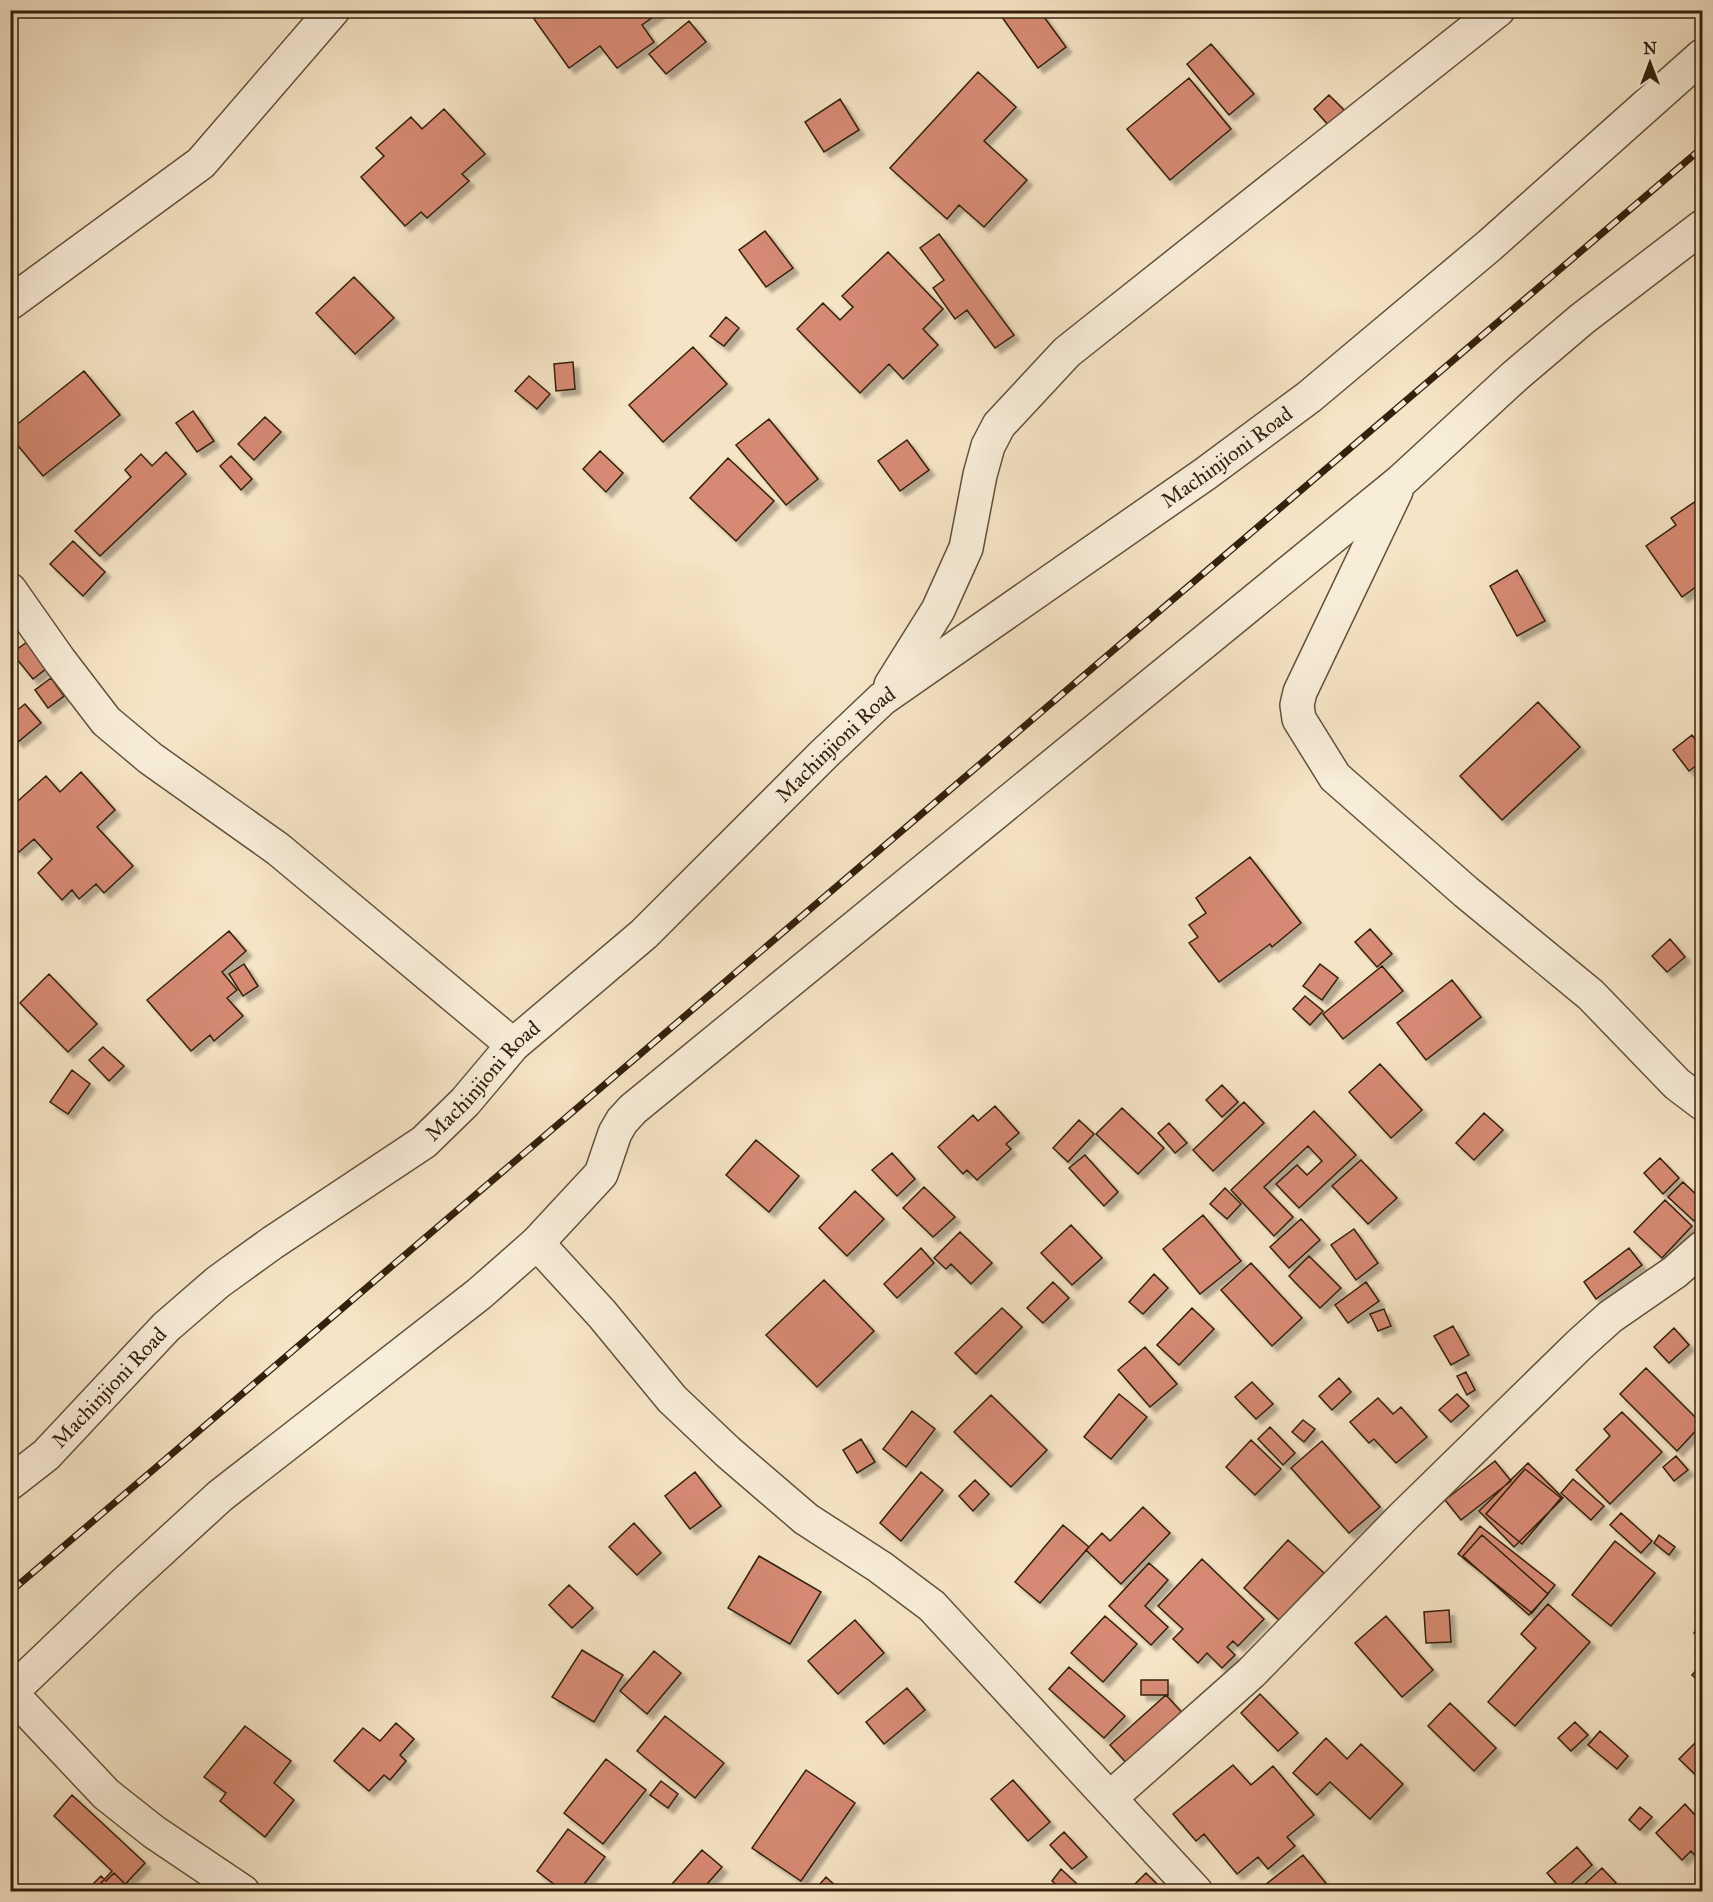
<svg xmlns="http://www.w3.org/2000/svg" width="1713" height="1902" viewBox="0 0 1713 1902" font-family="'IM FELL Great Primer',serif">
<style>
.building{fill:#d68a73;stroke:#34200b;stroke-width:1.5;filter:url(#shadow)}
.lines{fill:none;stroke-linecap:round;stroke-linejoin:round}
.minor-casing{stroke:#64513a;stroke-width:36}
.minor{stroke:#f8edd9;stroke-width:33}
.rail-casing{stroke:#34200b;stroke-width:7}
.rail{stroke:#f8edd9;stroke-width:4.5;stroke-dasharray:14;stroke-linecap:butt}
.labels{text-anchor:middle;stroke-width:5;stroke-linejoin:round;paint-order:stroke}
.street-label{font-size:21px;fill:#34200b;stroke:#f8edd9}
</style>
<defs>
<filter id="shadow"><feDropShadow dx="5.5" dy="5.5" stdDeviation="1.5" flood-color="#0004"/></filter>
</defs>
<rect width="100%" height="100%" fill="#f5e4c5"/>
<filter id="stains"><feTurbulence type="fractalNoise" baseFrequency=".00333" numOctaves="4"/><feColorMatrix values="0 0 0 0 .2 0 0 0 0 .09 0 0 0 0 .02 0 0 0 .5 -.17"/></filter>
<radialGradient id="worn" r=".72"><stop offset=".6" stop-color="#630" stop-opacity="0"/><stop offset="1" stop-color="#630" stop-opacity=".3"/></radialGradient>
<!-- building -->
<path class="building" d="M546 10H663L642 25 654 42 617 68 600 46 569 68 534 19Z
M997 10H1039L1066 47 1038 68Z
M689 21 706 42 666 74 649 54Z
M1211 44 1254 94 1229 115 1187 64Z
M978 72 1016 107 984 141 1027 180 984 227 959 205 947 219 890 168Z
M1189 78 1231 129 1170 180 1127 129Z
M1329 95 1347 113 1331 128 1314 109Z
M840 99 859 130 824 152 805 122Z
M444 109 485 154 462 174 469 181 427 218 421 212 405 226 361 177 384 156 376 148 411 117 422 129Z
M765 231 793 268 766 287 739 250Z
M939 234 1014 335 995 348 967 310 955 319 933 288 944 280 920 248Z
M888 252 943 309 923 329 938 345 903 379 889 364 860 393 797 329 823 303 840 320 853 307 842 296Z
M354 277 394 318 355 354 316 313Z
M726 317 739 328 724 346 710 336Z
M693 347 727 384 663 442 629 405Z
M573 362 575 389 556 391 554 364Z
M84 371 120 415 43 476 10 436V430Z
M529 376 550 394 537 409 515 391Z
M193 411 214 441 197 452 176 423Z
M265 417 281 432 254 460 238 444Z
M769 419 818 479 786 505 736 445Z
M907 440 929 470 900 491 878 461Z
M600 451 623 473 606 492 583 469Z
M166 452 186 474 100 556 75 531 131 477 125 470 141 454 152 466Z
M231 456 252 479 241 490 220 466Z
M728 458 774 501 736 541 690 498Z
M1702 497V587L1700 584 1682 597 1646 546 1676 525 1671 518Z
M73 541 105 572 83 596 50 564Z
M1517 570 1545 621 1517 636 1490 586Z
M27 642 47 668 33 679 12 653Z
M51 678 64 696 48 708 35 690Z
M1538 702 1580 747 1502 820 1460 776Z
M25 704 41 723 18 742 10 734V716Z
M1692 735 1702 748V761L1689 771 1673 750Z
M81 772 115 810 97 827 133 866 104 893 96 884 79 899 72 890 62 900 38 873 52 859 34 839 19 852 10 843V808L46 776 60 792Z
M1250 857 1301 923 1272 947 1270 944 1219 982 1189 943 1198 937 1189 925 1206 913 1196 898Z
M1370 929 1392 954 1377 967 1355 942Z
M229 931 246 951 222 972 237 990 227 998 243 1016 214 1041 210 1035 191 1051 147 1000Z
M1670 939 1685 957 1667 972 1652 956Z
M244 964 258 986 243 996 229 974Z
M1320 964 1338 978 1322 1000 1303 986Z
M1382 966 1403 991 1343 1039 1323 1014Z
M49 974 97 1024 68 1052 20 1003Z
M1452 980 1481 1017 1426 1060 1397 1023Z
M1305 996 1323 1011 1310 1025 1293 1009Z
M103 1047 124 1066 109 1081 89 1060Z
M1380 1064 1422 1110 1391 1138 1349 1092Z
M72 1070 90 1084 68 1114 50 1102Z
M1222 1085 1238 1102 1222 1117 1206 1100Z
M1244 1102 1264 1123 1213 1171 1193 1150Z
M995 1106 1019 1133 1006 1144 1011 1149 977 1180 967 1170 963 1174 938 1147 973 1115 978 1121Z
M1122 1108 1164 1148 1138 1174 1096 1134Z
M1314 1111 1356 1155 1299 1208 1276 1184 1297 1165 1307 1175 1322 1161 1308 1146 1264 1187 1293 1217 1274 1236 1231 1190Z
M1484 1113 1503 1130 1474 1160 1456 1143Z
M1079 1120 1094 1134 1068 1162 1053 1148Z
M1169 1123 1187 1143 1175 1153 1158 1133Z
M756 1140 799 1176 769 1212 726 1175Z
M892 1153 915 1179 897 1196 872 1170Z
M1085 1155 1118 1192 1104 1206 1069 1168Z
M1660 1158 1679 1178 1663 1194 1644 1173Z
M1361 1160 1397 1198 1368 1224 1332 1186Z
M1683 1182 1702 1200V1212L1694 1221 1668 1197Z
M924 1187 955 1217 933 1237 903 1208Z
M1225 1188 1241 1204 1227 1219 1210 1204Z
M855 1191 884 1219 847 1256 819 1228Z
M1665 1200 1692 1226 1662 1258 1634 1232Z
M1203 1215 1241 1261 1200 1294 1163 1249Z
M1301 1219 1320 1240 1289 1268 1270 1247Z
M1071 1225 1102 1258 1072 1285 1041 1253Z
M1354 1229 1378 1263 1356 1280 1331 1245Z
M960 1232 992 1263 971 1284 951 1264 946 1269 934 1258Z
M921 1248 934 1263 897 1298 884 1284Z
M1629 1248 1642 1265 1596 1299 1584 1282Z
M1309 1256 1341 1288 1320 1308 1289 1276Z
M1251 1263 1302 1318 1272 1346 1221 1290Z
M1154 1274 1168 1288 1143 1314 1129 1302Z
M824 1280 874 1331 817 1387 766 1335Z
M1053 1282 1069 1298 1043 1323 1027 1308Z
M1366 1282 1379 1301 1348 1323 1335 1305Z
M1002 1308 1022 1327 976 1374 955 1353Z
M1192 1308 1214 1329 1179 1365 1157 1345Z
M1384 1309 1391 1326 1378 1331 1370 1314Z
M1453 1326 1469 1355 1451 1365 1434 1336Z
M1674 1328 1689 1345 1669 1363 1654 1347Z
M1145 1347 1177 1384 1150 1407 1118 1370Z
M1646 1368 1702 1424 1677 1451 1620 1394Z
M1466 1372 1475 1390 1467 1395 1457 1376Z
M1339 1378 1351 1392 1332 1410 1319 1396Z
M1252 1382 1273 1404 1256 1419 1235 1397Z
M1119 1394 1147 1417 1111 1459 1084 1437Z
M1457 1394 1469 1406 1451 1422 1439 1410Z
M991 1395 1047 1450 1011 1487 954 1432Z
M1378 1398 1393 1414 1401 1407 1427 1437 1396 1463 1374 1439 1369 1443 1350 1422Z
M912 1411 935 1429 906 1467 883 1449Z
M1622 1412 1662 1452 1610 1504 1576 1470 1610 1436 1604 1429Z
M1303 1420 1315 1429 1304 1442 1292 1432Z
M1270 1427 1295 1453 1283 1465 1258 1439Z
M861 1439 875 1462 857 1473 843 1450Z
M1251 1440 1281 1469 1255 1495 1226 1467Z
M1322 1441 1380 1507 1349 1533 1291 1468Z
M1676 1456 1688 1470 1674 1481 1663 1467Z
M1495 1461 1511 1481 1461 1520 1445 1500Z
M1528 1463 1563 1498 1514 1547 1479 1511Z
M1525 1469 1561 1498 1522 1544 1486 1514Z
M695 1472 721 1506 690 1529 665 1496Z
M921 1472 943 1490 901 1541 880 1523Z
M1573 1479 1604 1506 1591 1520 1561 1493Z
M975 1480 989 1494 973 1511 959 1496Z
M1143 1507 1170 1533 1121 1584 1086 1550 1102 1533 1110 1541Z
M1621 1513 1652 1541 1641 1553 1610 1525Z
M634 1523 661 1553 637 1575 609 1547Z
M1063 1525 1089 1547 1040 1603 1015 1582Z
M1480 1526 1555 1585 1532 1613 1458 1554Z
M1482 1535 1548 1594 1529 1615 1463 1556Z
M1659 1535 1675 1547 1669 1555 1654 1543Z
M1288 1540 1324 1573 1279 1620 1244 1588Z
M1615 1541 1655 1573 1611 1626 1572 1595Z
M759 1556 821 1592 790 1644 728 1608Z
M1202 1559 1264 1619 1238 1646 1233 1641 1227 1647 1235 1655 1222 1668 1207 1653 1198 1663 1173 1639 1183 1629 1158 1606Z
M1149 1563 1168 1580 1145 1606 1168 1627 1151 1645 1109 1606Z
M569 1585 593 1608 572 1628 549 1605Z
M1548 1604 1590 1642 1515 1726 1488 1702 1536 1648 1521 1634Z
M1449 1610 1451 1642 1426 1643 1424 1612Z
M1105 1616 1137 1644 1103 1682 1071 1653Z
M1386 1616 1433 1670 1402 1697 1355 1643Z
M855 1620 884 1653 838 1694 808 1661Z
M1702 1621V1639L1694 1633Z
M582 1650 623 1675 594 1722 552 1697Z
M654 1651 681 1673 647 1714 620 1691Z
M1702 1664V1684L1692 1675Z
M1069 1667 1125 1716 1104 1738 1049 1689Z
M1141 1680H1168V1695H1141Z
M907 1688 925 1710 884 1744 866 1722Z
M1260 1694 1298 1733 1278 1751 1241 1713Z
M1166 1695 1187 1718 1132 1769 1110 1745Z
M1450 1703 1496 1748 1474 1771 1428 1726Z
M665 1716 724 1763 695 1798 637 1751Z
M1575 1722 1588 1735 1571 1751 1558 1738Z
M396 1723 414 1739 400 1755 406 1761 390 1780 384 1775 369 1791 334 1761 363 1728 380 1741Z
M245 1726 291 1761 274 1783 294 1800 265 1837 220 1801 226 1793 204 1777Z
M1600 1731 1628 1756 1617 1769 1588 1745Z
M1326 1738 1347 1759 1361 1744 1403 1784 1370 1819 1330 1782 1317 1795 1293 1773Z
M1698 1740 1702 1744V1781L1679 1759Z
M606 1759 646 1790 603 1844 564 1813Z
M1233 1765 1251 1785 1273 1766 1314 1815 1287 1837 1295 1846 1268 1869 1258 1857 1237 1874 1204 1834 1196 1841 1173 1814Z
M806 1770 855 1803 801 1881 752 1848Z
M1013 1780 1050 1822 1028 1841 991 1799Z
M661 1781 678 1794 668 1808 650 1795Z
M72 1795 145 1863 118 1892H112L101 1883 112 1871 54 1816Z
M1685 1804 1702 1823V1863L1691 1851 1682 1860 1656 1833Z
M1640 1807 1652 1817 1640 1830 1629 1820Z
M568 1829 605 1857 578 1892H564L537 1871Z
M1064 1832 1087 1857 1072 1869 1050 1845Z
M1577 1847 1592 1865 1563 1891 1547 1873Z
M702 1850 722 1867 700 1892H665Z
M1303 1855 1333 1892H1256Z
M1602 1868 1616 1883 1607 1892H1576Z
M1061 1869 1076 1883 1069 1892H1064L1052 1881Z
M114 1873 133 1892H85L101 1876 106 1881Z
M1146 1873 1165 1892H1130L1129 1890Z
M826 1877 842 1892H813Z"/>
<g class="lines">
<defs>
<g id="minor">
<path d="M10 303 201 163 333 10"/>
<path d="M1396 491 1300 692 1297 705 1299 719 1335 777 1466 892 1591 995 1677 1084 1702 1103"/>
<path d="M10 590 60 661 106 721 150 758 278 849 513 1045"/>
<path d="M891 685 938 610 966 548 980 475 988 446 999 425 1067 352 1498 10"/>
<path d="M537 1243 602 1314 672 1399 728 1452 806 1519 880 1567 932 1606 1196 1892"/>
<path id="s1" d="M10 1483 46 1455 166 1327 218 1282 272 1243 424 1142 465 1102 513 1045 644 934 824 754 882 699 1205 474 1309 397 1490 245 1702 56"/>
<path d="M10 1692 106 1794 154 1832 243 1892"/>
<path d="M10 1693 124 1584 220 1496 479 1294 537 1243 601 1174 615 1133 622 1121 633 1109 1401 481 1515 376 1582 319 1702 227"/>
<path d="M1110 1798 1251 1673 1403 1517 1579 1345 1610 1317 1675 1272 1702 1248"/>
</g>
</defs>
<!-- minor casing -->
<use href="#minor" class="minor-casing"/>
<!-- minor -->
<use href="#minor" class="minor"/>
<defs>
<path id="rail" d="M10 1592 1702 148"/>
</defs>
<!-- rail casing -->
<use href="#rail" class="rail-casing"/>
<!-- rail -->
<use href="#rail" class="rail"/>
</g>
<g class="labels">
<!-- street labels -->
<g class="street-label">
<text dy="7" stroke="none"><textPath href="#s1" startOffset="1598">Machinjioni Road</textPath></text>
<text dy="7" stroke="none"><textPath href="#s1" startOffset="1112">Machinjioni Road</textPath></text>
<text dy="7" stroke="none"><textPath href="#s1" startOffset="624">Machinjioni Road</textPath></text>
<text dy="7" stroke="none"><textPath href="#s1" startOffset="138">Machinjioni Road</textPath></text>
</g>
</g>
<!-- margin -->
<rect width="1713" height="1902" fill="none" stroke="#f5e4c5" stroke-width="36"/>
<rect x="12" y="12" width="1689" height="1878" fill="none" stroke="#34200b" stroke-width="3"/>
<rect x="18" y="18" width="1677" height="1866" fill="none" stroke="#34200b" stroke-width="1.5"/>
<!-- north arrow -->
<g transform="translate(1650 63)" stroke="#f8edd9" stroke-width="4.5" paint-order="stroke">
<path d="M0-4.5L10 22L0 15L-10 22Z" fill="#34200b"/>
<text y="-9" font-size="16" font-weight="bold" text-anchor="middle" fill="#34200b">N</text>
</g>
<rect width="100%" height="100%" filter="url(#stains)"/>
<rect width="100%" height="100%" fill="url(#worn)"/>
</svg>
